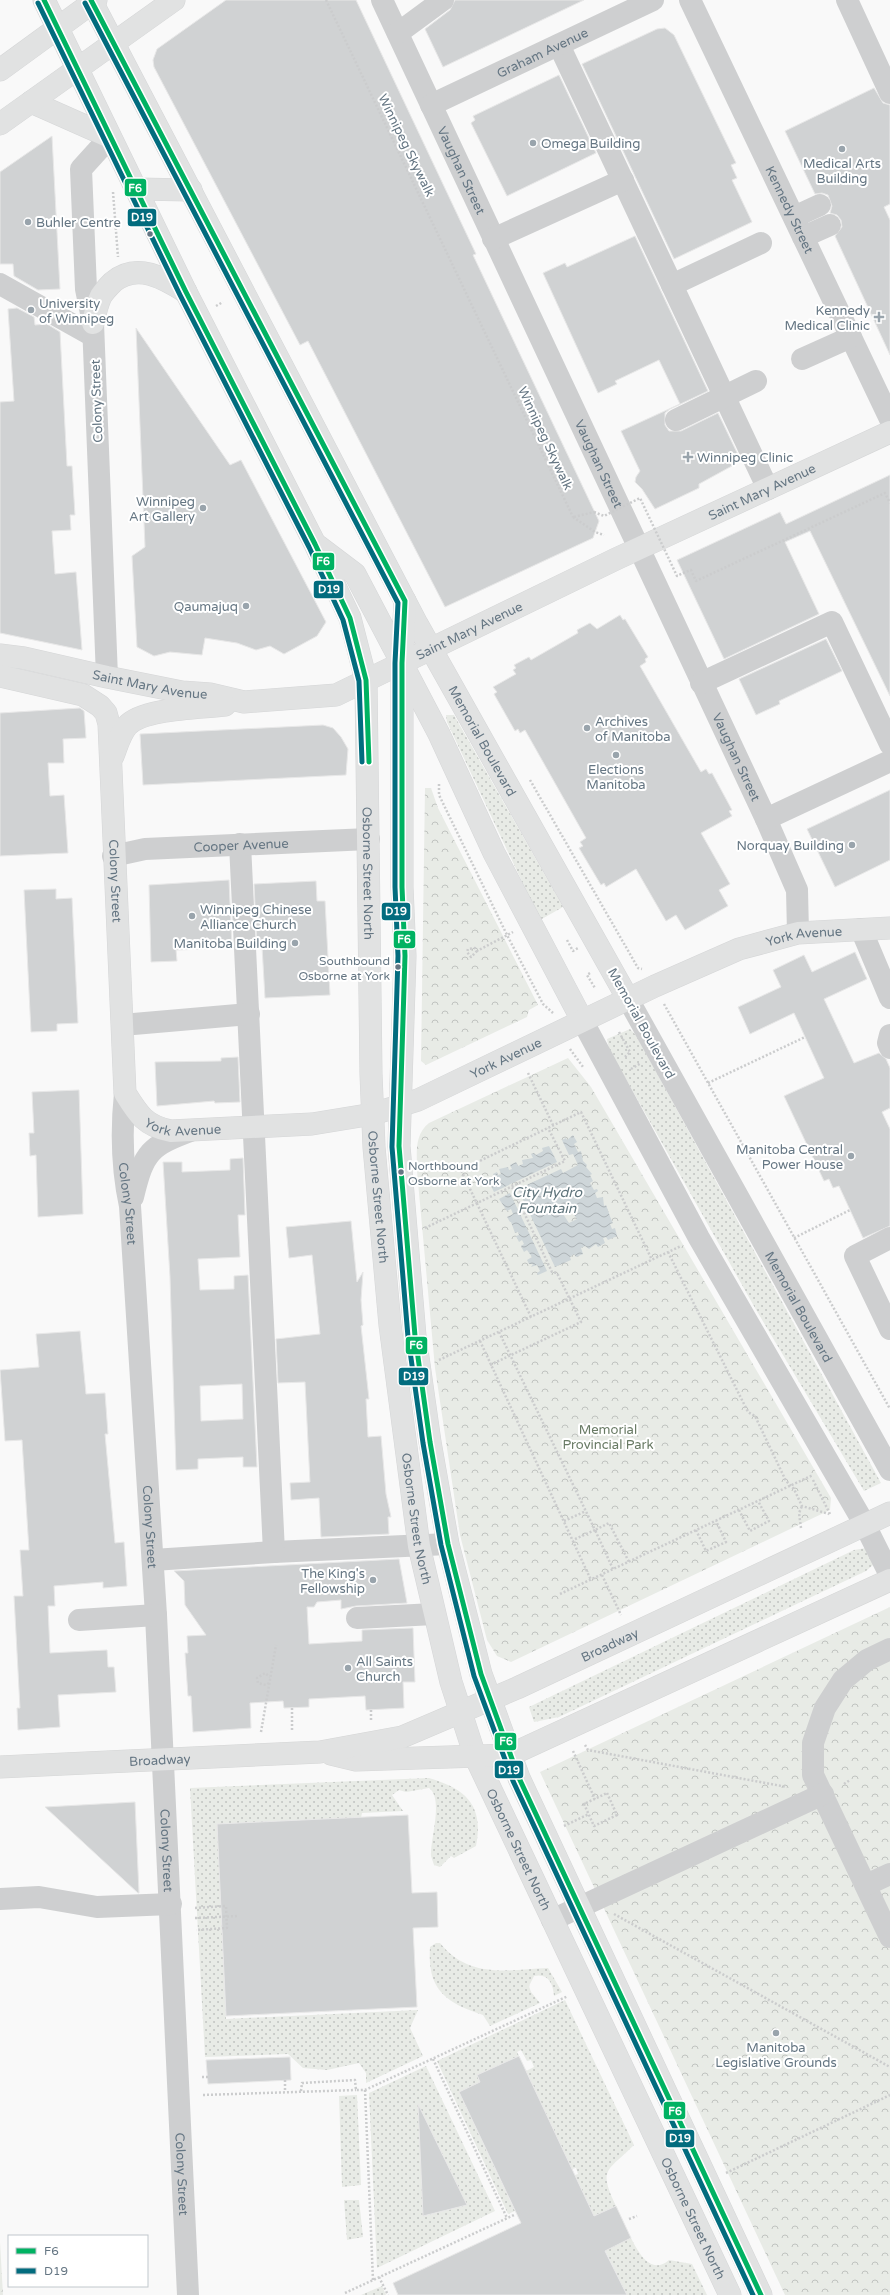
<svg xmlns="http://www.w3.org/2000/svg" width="890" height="2295" viewBox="0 0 890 2295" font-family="'Varela Round',sans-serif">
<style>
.grass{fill:url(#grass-dots);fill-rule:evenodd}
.park{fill:url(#park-crowns)}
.water{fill:url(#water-waves);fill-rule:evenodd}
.building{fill:#d0d2d3;stroke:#e8e8e8;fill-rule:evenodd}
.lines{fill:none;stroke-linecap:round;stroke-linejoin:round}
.major-casing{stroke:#d5d6d7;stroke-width:23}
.highway-casing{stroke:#d5d6d6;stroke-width:23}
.path{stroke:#cbcccd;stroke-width:2.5;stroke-dasharray:2 2;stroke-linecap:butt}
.minor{stroke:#cecfd0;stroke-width:22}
.major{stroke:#e1e2e2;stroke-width:22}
.highway{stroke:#e1e2e2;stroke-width:22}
.path-bridge{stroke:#cbcccd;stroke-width:2.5;stroke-dasharray:2 2;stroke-linecap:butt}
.bus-1-casing{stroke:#fff;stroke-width:8}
.bus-2-casing{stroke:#fff;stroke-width:8}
.bus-1{stroke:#00b262;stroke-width:5}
.bus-2{stroke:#026c7e;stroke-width:5}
.poi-dot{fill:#99a4ac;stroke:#fff;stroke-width:1.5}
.bus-dot{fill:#657683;stroke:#fff;stroke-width:1.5}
.labels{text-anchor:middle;stroke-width:4;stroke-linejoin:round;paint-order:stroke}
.bus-label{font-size:12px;fill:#657683;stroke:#fff;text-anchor:end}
.street-label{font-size:13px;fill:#657683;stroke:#fff}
.poi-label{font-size:13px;fill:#657683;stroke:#fff;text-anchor:start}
.park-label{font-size:13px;fill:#687a64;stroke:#fff}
.water-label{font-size:14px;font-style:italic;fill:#60757c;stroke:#fff}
.line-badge{stroke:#fff;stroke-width:1.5}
.badge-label{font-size:11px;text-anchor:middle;font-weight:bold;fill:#fff}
</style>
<defs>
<pattern id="grass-dots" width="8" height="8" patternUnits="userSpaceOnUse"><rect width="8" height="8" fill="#e8ebe6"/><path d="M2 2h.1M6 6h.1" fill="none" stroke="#c0c3c0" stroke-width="1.8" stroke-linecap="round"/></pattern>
<pattern id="park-crowns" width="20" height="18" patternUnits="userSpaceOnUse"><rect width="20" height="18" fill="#e8ebe6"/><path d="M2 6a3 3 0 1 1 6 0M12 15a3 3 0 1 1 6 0" fill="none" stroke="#c0c3c0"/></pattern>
<pattern id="water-waves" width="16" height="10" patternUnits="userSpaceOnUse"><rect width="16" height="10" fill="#ced6d9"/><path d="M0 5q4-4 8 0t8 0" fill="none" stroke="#abb2b5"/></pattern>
</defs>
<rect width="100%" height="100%" fill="#f9f9f9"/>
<!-- grass -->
<path class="grass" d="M446 715H454L563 907 540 920 447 722Z
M630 1029 636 1035 881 1483 864 1491 755 1308 609 1049 607 1039Z
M866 1548 873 1565 866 1571 559 1717 534 1722 529 1707 854 1550Z
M429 1778C466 1789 484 1805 476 1846L454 1858 451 1856 440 1867 434 1865 431 1856C430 1839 444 1799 429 1788L406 1792 399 1790 392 1795 403 1811 362 1813 361 1818 217 1824 226 2019 418 2010 410 2028 423 2056 366 2083V2073L359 2063 327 2070 303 2068 288 2054 205 2057 190 1788Z
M436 1943H440C469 1979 507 1970 548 1968L562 1992 554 1996C553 1983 548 1973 534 1976L529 1986 531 1992 540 2003 490 2026 483 2015C445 2003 427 1989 430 1947Z
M565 2000 634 2145C607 2172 598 2168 616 2206L594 2216 575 2175 578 2174 576 2168 572 2169 526 2071 534 2067 531 2060 527 2061 521 2050 517 2052 519 2056 477 2075 480 2082 459 2092 515 2211 508 2214 437 2061Z
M426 2066 495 2211 377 2268 369 2093ZM419 2106 467 2205 424 2216Z
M357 2095 361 2185 342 2187 339 2096Z
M344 2200H359L363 2237 347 2240Z
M631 2238C638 2252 651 2276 669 2260L692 2264 707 2295H627L605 2250Z
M382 2286 386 2295H361Z"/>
<!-- park -->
<path class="park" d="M425 788H431L438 808 538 1005 529 1010 527 1017 426 1065 421 1061Z
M568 1058 591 1087 831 1498 830 1510 511 1662 497 1656 487 1640 460 1535 435 1368 417 1171C417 1153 414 1135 429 1123Z
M890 1607V2295H785L540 1772Z
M0 2242 3 2295H0Z"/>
<!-- water -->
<path class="water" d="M573 1135 577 1142 574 1144 578 1152 581 1151 583 1161 587 1165 586 1167 592 1174 590 1175 593 1181 590 1183 594 1190 597 1189 598 1191 595 1193 597 1198 603 1197 604 1206 606 1205C609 1212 609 1215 613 1223L610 1224 612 1229 615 1228 617 1236 608 1240 606 1237 603 1238 605 1243 598 1247 596 1244 589 1249 585 1246 581 1248 583 1254 576 1257 574 1254 570 1257 571 1260 555 1267 518 1189 561 1169 563 1173 578 1165 573 1154 569 1155 562 1140 566 1138 567 1140ZM571 1210 577 1219 569 1223 563 1214Z
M549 1146 557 1162 494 1192 488 1180 494 1177 493 1174 497 1172 498 1175 501 1174 499 1169 508 1167 509 1170 512 1169 510 1165 516 1162 518 1166 523 1164 522 1160 533 1158 531 1154 534 1153 536 1155 543 1151 542 1148Z
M510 1193 547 1271 538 1275 537 1273 540 1271 537 1265 531 1267 533 1264H529L527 1260 532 1257 527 1250 524 1252 521 1246 524 1244 522 1240 519 1242 516 1236 519 1235 518 1232 515 1233 511 1222H510L507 1217 513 1214 511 1209 507 1211 499 1199Z"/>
<!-- building -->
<path class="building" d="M226 0H356L476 254 473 255 599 521 593 538 445 607 308 341 300 345 154 67 153 60 157 49Z
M455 0H584L443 67 425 29 450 10Z
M665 28 674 35 736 163 731 165 737 178 732 180 752 222 674 259 582 64 657 29Z
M559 75 596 153 507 196 471 123 475 120 473 116Z
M874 88 883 103 890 105V204L884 207 890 220V355L835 236 842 227 841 220 837 215 830 213 832 206 828 195 822 193 815 194 785 131Z
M52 136 60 289 38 290 14 276 13 264H0V172Z
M635 236 708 391 670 409 665 413V425L669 431H681L718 413 741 461 699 484V488L655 509 642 489 635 482 636 477 640 471 621 431 680 404 659 360 615 381 617 384 598 393 543 273 565 263 567 267Z
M17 308 34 317 35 325 47 324 60 332 67 466H72L75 515H70L71 530 52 531 55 574 76 572 82 650 0 633V402L14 401 8 309Z
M136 328 230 465 241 460 326 622 317 636 284 654 270 646 256 650 237 643 205 638 202 655 170 652 154 656 137 647 132 556 145 547Z
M890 475V696L810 531 785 542 819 614 724 659 677 560 780 512 786 524Z
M620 615 623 620 625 619 648 657 645 659 646 662 640 666 701 772 706 769 709 774 712 773 732 810 729 811 732 816 701 833 730 884 719 890 728 906 685 930 676 915 666 921 636 869 606 887 604 883 601 885 579 848 583 846 580 842 586 838 525 730 520 733 518 729 515 731 494 694 497 692 493 687 516 674 513 670 516 668 514 665 529 657 531 660 578 633 577 630 590 623 597 629Z
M826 639 842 671 779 701 780 704 756 715 739 679Z
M80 708 84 711 86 738 63 739 64 763H48L50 796 64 795 68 853 0 856V713Z
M323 725 333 728 341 737 348 749 346 775 143 785 140 734Z
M890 790V860L835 887 807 829Z
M229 880 232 948 176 950 177 961 151 962 149 885Z
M316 881 317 901H325L330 995 265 998 262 946 257 947 254 884Z
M56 889V899L72 898 78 1023 57 1024V1031L31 1032 24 890Z
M855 952 867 979 824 999 854 1063 879 1053 886 1059 890 1068V1108L882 1112 890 1129V1226L863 1238 839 1186 833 1188 829 1179 824 1181 784 1096 824 1078 794 1013 750 1034 738 1007 781 987 773 970 804 955 812 972Z
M238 1057 240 1102 215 1103 214 1101 157 1106 155 1062 221 1061V1058Z
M79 1090 83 1214 38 1217 36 1155 30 1156 29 1133H34L32 1092Z
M243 1158 245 1215H238L240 1257 198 1259 200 1290 234 1289V1276L248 1275 257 1467H243V1457L198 1459V1469L176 1470 170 1277 163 1162H182V1172L230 1170V1159ZM242 1384 243 1419 201 1421 200 1386Z
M351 1221 357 1282 363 1272 361 1300 363 1325 361 1326 369 1399H366L368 1437 381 1436 386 1494 391 1517H388L389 1534 321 1537 319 1498 291 1500 290 1483 310 1482 305 1382 278 1383 276 1339 320 1334 312 1255 289 1258 286 1227Z
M80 1331 86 1394 105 1393 108 1434H105L115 1543 124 1542 127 1586 103 1588V1582L54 1586 55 1606H48L50 1653 107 1650 108 1667H114L116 1692 58 1695 60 1727 18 1730 17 1708H20L14 1596H23L20 1550H29L22 1440 5 1441 0 1370 39 1367 36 1334Z
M399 1559 407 1603 356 1606 341 1609V1600L317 1602 314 1607H307L309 1644 362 1641V1630L413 1628 415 1682H403L404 1708 366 1710 365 1696 309 1699V1707L284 1708 283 1701 250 1703 251 1728 193 1732 191 1696H188L185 1653H188L187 1636 206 1635 185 1605 184 1581 174 1571Z
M135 1802 139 1893H138L45 1807Z
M408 1815 412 1893 437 1892 438 1927 413 1928 417 2007 226 2016 217 1824Z
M519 2056 594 2216 616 2206 631 2238 605 2251 627 2295H398L393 2283 521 2223 459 2092 480 2082 477 2075Z
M290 2057 291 2080 208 2084 206 2060Z
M418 2104 467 2205 423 2216Z"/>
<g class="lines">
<defs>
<g id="major">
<path id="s7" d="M44 0 186 292 315 544 350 618 366 680 371 1074 374 1147 390 1325 419 1546 451 1682 475 1756 730 2295"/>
<path id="s8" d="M91 0 417 624 628 999"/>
<path d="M0 70 96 0"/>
<path d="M31 102 110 137"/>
<path d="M0 124 174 0"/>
<path d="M136 189 191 190"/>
<path d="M93 323C95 314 97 304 101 296 104 291 109 286 113 282 137 262 164 278 186 292"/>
<path d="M318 546 355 574 439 734 494 853 582 1020"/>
<path d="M405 601 402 663V887L405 956 399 1146 415 1336 430 1442 448 1544 481 1674 519 1778 761 2295"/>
<path id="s9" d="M0 655 24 658 107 677 182 692 210 694 244 702 336 695 616 559 890 432"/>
<path id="s10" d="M0 676 83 695 100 706 106 713 109 724 125 1093C138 1114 145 1126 171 1131L312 1124 373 1114 418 1100 655 986 739 949 798 933 890 928"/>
<path d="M113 756C117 746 120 734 127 726 142 708 202 708 225 705"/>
</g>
<g id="highway">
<path d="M331 1754 356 1760 510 1755 890 1580"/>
<path id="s11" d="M0 1767 320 1752 402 1737 517 1688 890 1513"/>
</g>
</defs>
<!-- major casing -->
<use href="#major" class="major-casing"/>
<!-- highway casing -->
<use href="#highway" class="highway-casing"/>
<!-- path -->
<path class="path" d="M326 0 573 517
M113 192 118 257
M216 306 223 302
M573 517 595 532 604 535
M574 517 594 512
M683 573 691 570 696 581 885 493 890 503
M530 780 638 968 642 969
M439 784V795L507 935 543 1004 553 1013
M567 940 573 951 578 948
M477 951 471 957 467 952 468 949 475 948 477 951 513 932
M590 973 587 975 595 988
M664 1004 890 1409
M619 1032 630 1052 625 1057
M570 1049 583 1067
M631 1069 641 1063
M528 1073 553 1125
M708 1083 805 1037
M425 1228 565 1161 548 1128
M794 1238 850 1210
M668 1252 748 1412 755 1416 786 1481 794 1489 802 1506 829 1514
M531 1317 461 1170 581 1112 652 1260
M499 1332 595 1530 573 1540
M480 1341 591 1580
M439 1360 681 1246
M490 1365 581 1322 557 1273 552 1272 512 1187
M813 1480 830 1514
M739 1510 750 1531 769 1521 758 1501
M564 1521 586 1511
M801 1528 799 1513 802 1506
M696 1530 706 1551 726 1542 716 1521
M613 1569 595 1530 609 1523 629 1562
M602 1575 621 1615
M560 1594 813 1475
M269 1683 266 1685 258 1683 257 1678 265 1673 270 1677
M292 1708V1730
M371 1710V1721
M261 1732 276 1645
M585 1745 588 1750 787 1787
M573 1751 595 1799
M844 1784 850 1780
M607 1793 617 1815 594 1826 584 1804Z
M564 1826 589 1814
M195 1908 226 1906 227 1928 196 1930
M614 1914 890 2067
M195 1918 238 1916
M433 2059 507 2218
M202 2077H208
M285 2080V2092
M365 2090 373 2280
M301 2091 302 2083 355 2080 356 2090H365L568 1996
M203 2095 356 2090
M726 2173 890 2095
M629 2219 637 2216
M379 2277 388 2295
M345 2293 514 2215"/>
<!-- minor -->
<g class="minor">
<path id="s1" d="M382 0 766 819 797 890 798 933"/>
<path id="s2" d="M690 0 890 419"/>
<path d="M847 0 890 93"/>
<path d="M398 33 443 0"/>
<path d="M559 45 768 489"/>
<path id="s3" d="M431 105 653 0"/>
<path d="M794 217 820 205"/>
<path d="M803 237 830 225"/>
<path d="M493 239 623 180"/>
<path d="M0 284 93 336"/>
<path d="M672 285 761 243"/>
<path d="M802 359 851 337"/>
<path d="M676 420 756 381"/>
<path d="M107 677 93 323 86 289 81 169 110 137"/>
<path d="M701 683 832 622 890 744"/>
<path d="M766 819 890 761"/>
<path d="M240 844 274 1552 448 1544"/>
<path id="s4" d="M113 856 145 849 369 839"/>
<path d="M861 929 890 998"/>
<path id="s5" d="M628 999 890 1470"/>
<path d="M582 1020 699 1238 865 1525 890 1575"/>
<path d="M122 1025 249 1014"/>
<path d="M890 1035 888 1043 890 1048"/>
<path id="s6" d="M125 1093C121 1131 122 1169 130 1206L156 1615 188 2295"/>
<path d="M133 1197C144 1151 150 1146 193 1130"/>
<path d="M890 1238 855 1256 890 1329"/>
<path d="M153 1560 274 1552"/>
<path d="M357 1618 434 1614"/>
<path d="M79 1620 156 1615"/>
<path d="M890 1649 867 1660 843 1680 825 1708 813 1743V1775L890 1937"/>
<path d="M866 1885 890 1874"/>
<path d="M0 1899 39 1897 97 1907 171 1904"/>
<path d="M552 1920 823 1794"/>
</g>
<!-- major -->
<use href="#major" class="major"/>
<!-- highway -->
<use href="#highway" class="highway"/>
<!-- path-bridge -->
<path class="path-bridge" d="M594 512 604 516 640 498 677 576 683 573"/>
<defs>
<path id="bus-1" d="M44 0 186 292 315 544 350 618 366 680 369 762
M91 0 405 601 402 663V887L405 956 399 1146 415 1336 430 1442 448 1544 481 1674 519 1778 761 2295"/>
<path id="bus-2" d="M38 3 180 295 309 547 343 620 359 681 362 762
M85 3 398 603 395 663V887L398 956 392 1147 408 1337 423 1443 441 1545 474 1676 513 1781 753 2295"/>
</defs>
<!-- bus-1 casing -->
<use href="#bus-1" class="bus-1-casing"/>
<!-- bus-2 casing -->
<use href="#bus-2" class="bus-2-casing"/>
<!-- bus-1 -->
<use href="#bus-1" class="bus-1"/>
<!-- bus-2 -->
<use href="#bus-2" class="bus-2"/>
</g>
<!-- markers -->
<g class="poi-dot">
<circle cx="533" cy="143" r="4"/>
<circle cx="842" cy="149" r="4"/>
<circle cx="28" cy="222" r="4"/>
<circle cx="31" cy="310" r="4"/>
<path d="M877 311h4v4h4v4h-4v4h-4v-4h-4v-4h4z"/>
<path d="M686 451h4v4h4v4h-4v4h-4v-4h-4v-4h4z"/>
<circle cx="203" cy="508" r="4"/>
<circle cx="246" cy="606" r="4"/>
<circle cx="587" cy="728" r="4"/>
<circle cx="616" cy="755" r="4"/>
<circle cx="852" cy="845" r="4"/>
<circle cx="192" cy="916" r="4"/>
<circle cx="295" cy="943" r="4"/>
<circle cx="851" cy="1156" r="4"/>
<circle cx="373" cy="1580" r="4"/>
<circle cx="348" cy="1668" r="4"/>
<circle cx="776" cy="2033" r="4"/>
</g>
<g class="bus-dot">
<circle cx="150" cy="234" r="3.5"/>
<circle cx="398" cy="967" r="3.5"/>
<circle cx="401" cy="1172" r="3.5"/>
</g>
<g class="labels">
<!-- bus labels -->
<g class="bus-label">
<text x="390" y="965">Southbound<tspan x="390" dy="15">Osborne at York</tspan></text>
<text x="408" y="1170" text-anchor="start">Northbound<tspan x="408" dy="15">Osborne at York</tspan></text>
</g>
<!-- street labels -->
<g class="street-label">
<text dy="5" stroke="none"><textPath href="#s3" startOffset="123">Graham Avenue</textPath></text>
<text transform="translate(407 145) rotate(64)" y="5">Winnipeg Skywalk</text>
<text dy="5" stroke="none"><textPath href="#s1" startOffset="188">Vaughan Street</textPath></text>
<text dy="5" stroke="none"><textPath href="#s2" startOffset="232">Kennedy Street</textPath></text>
<text transform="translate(96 401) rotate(-92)" y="5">Colony Street</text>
<text transform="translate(546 438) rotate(65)" y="5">Winnipeg Skywalk</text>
<text dy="5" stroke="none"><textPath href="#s1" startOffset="512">Vaughan Street</textPath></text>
<text dy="5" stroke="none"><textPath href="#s9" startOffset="813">Saint Mary Avenue</textPath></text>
<text dy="5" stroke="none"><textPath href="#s9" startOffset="489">Saint Mary Avenue</textPath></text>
<text dy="5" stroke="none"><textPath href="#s9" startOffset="153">Saint Mary Avenue</textPath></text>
<text dy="5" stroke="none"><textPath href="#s8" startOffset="838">Memorial Boulevard</textPath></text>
<text dy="5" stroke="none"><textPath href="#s1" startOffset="836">Vaughan Street</textPath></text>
<text dy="5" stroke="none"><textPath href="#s4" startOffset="129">Cooper Avenue</textPath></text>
<text dy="5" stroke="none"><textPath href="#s7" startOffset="947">Osborne Street North</textPath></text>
<text dy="5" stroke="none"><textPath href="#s10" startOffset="283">Colony Street</textPath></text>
<text dy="5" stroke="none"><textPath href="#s10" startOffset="1229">York Avenue</textPath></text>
<text transform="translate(642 1023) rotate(61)" y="5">Memorial Boulevard</text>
<text dy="5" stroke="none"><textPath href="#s10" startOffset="905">York Avenue</textPath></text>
<text dy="5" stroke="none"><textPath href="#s10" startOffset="569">York Avenue</textPath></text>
<text dy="5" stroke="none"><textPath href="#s7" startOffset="1271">Osborne Street North</textPath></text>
<text dy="5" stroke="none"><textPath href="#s6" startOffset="111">Colony Street</textPath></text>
<text dy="5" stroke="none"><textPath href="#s5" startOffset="352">Memorial Boulevard</textPath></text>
<text dy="5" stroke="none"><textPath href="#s7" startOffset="1595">Osborne Street North</textPath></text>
<text dy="5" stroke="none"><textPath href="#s6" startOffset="435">Colony Street</textPath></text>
<text dy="5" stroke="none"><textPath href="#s11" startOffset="631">Broadway</textPath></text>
<text dy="5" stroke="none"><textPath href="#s11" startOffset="160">Broadway</textPath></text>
<text dy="5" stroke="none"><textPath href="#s7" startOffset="1943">Osborne Street North</textPath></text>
<text dy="5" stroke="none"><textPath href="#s6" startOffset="759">Colony Street</textPath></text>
<text dy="5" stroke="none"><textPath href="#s6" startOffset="1083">Colony Street</textPath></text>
<text dy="5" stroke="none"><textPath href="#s7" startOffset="2351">Osborne Street North</textPath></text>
</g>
<!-- poi labels -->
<g class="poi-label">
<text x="541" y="148">Omega Building</text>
<text x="842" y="168" text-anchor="middle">Medical Arts<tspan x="842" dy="15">Building</tspan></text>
<text x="36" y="227">Buhler Centre</text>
<text x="39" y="308">University<tspan x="39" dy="15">of Winnipeg</tspan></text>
<text x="870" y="315" text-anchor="end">Kennedy<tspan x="870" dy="15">Medical Clinic</tspan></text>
<text x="697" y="462">Winnipeg Clinic</text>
<text x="195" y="506" text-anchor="end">Winnipeg<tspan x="195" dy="15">Art Gallery</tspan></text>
<text x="238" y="611" text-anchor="end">Qaumajuq</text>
<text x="595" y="726">Archives<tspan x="595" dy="15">of Manitoba</tspan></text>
<text x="616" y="774" text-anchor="middle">Elections<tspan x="616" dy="15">Manitoba</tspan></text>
<text x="844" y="850" text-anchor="end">Norquay Building</text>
<text x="200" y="914">Winnipeg Chinese<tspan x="200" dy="15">Alliance Church</tspan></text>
<text x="287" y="948" text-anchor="end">Manitoba Building</text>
<text x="843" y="1154" text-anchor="end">Manitoba Central<tspan x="843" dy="15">Power House</tspan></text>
<text x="365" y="1578" text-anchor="end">The King's<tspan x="365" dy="15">Fellowship</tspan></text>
<text x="356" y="1666">All Saints<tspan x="356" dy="15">Church</tspan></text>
<text x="776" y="2052" text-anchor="middle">Manitoba<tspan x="776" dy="15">Legislative Grounds</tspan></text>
</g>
<!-- park labels -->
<g class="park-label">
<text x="608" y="1434">Memorial<tspan x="608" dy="15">Provincial Park</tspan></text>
</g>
<!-- water labels -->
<g class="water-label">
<text x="547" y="1197">City Hydro<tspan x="547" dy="16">Fountain</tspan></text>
</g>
</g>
<g class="line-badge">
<rect x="124" y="178" width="23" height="19" rx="4" fill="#00b262"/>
<rect x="127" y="208" width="30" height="19" rx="4" fill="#026c7e"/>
<rect x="312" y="552" width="23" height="19" rx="4" fill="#00b262"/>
<rect x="313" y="580" width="31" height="19" rx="4" fill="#026c7e"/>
<rect x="381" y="902" width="30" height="19" rx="4" fill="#026c7e"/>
<rect x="393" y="930" width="23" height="19" rx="4" fill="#00b262"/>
<rect x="405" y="1336" width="23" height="19" rx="4" fill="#00b262"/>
<rect x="398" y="1367" width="31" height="19" rx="4" fill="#026c7e"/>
<rect x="494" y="1732" width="23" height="19" rx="4" fill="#00b262"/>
<rect x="494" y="1760" width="30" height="19" rx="4" fill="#026c7e"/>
<rect x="663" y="2101" width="23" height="19" rx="4" fill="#00b262"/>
<rect x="665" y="2129" width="30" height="19" rx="4" fill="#026c7e"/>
</g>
<g class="badge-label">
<text x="135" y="192">F6</text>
<text x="142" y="221">D19</text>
<text x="323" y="565">F6</text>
<text x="329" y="593">D19</text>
<text x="396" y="915">D19</text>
<text x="404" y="943">F6</text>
<text x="416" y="1349">F6</text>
<text x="414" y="1380">D19</text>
<text x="506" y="1745">F6</text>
<text x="509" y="1774">D19</text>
<text x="675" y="2115">F6</text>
<text x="680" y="2142">D19</text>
</g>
<!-- legend -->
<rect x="8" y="2235" width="140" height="52" fill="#ffffff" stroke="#c1c8cd"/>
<rect x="16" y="2248" width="20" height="6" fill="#00b262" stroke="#c1c8cd"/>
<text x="44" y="2255" font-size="12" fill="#657683">F6</text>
<rect x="16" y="2268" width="20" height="6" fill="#026c7e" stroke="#c1c8cd"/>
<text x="44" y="2275" font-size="12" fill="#657683">D19</text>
</svg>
